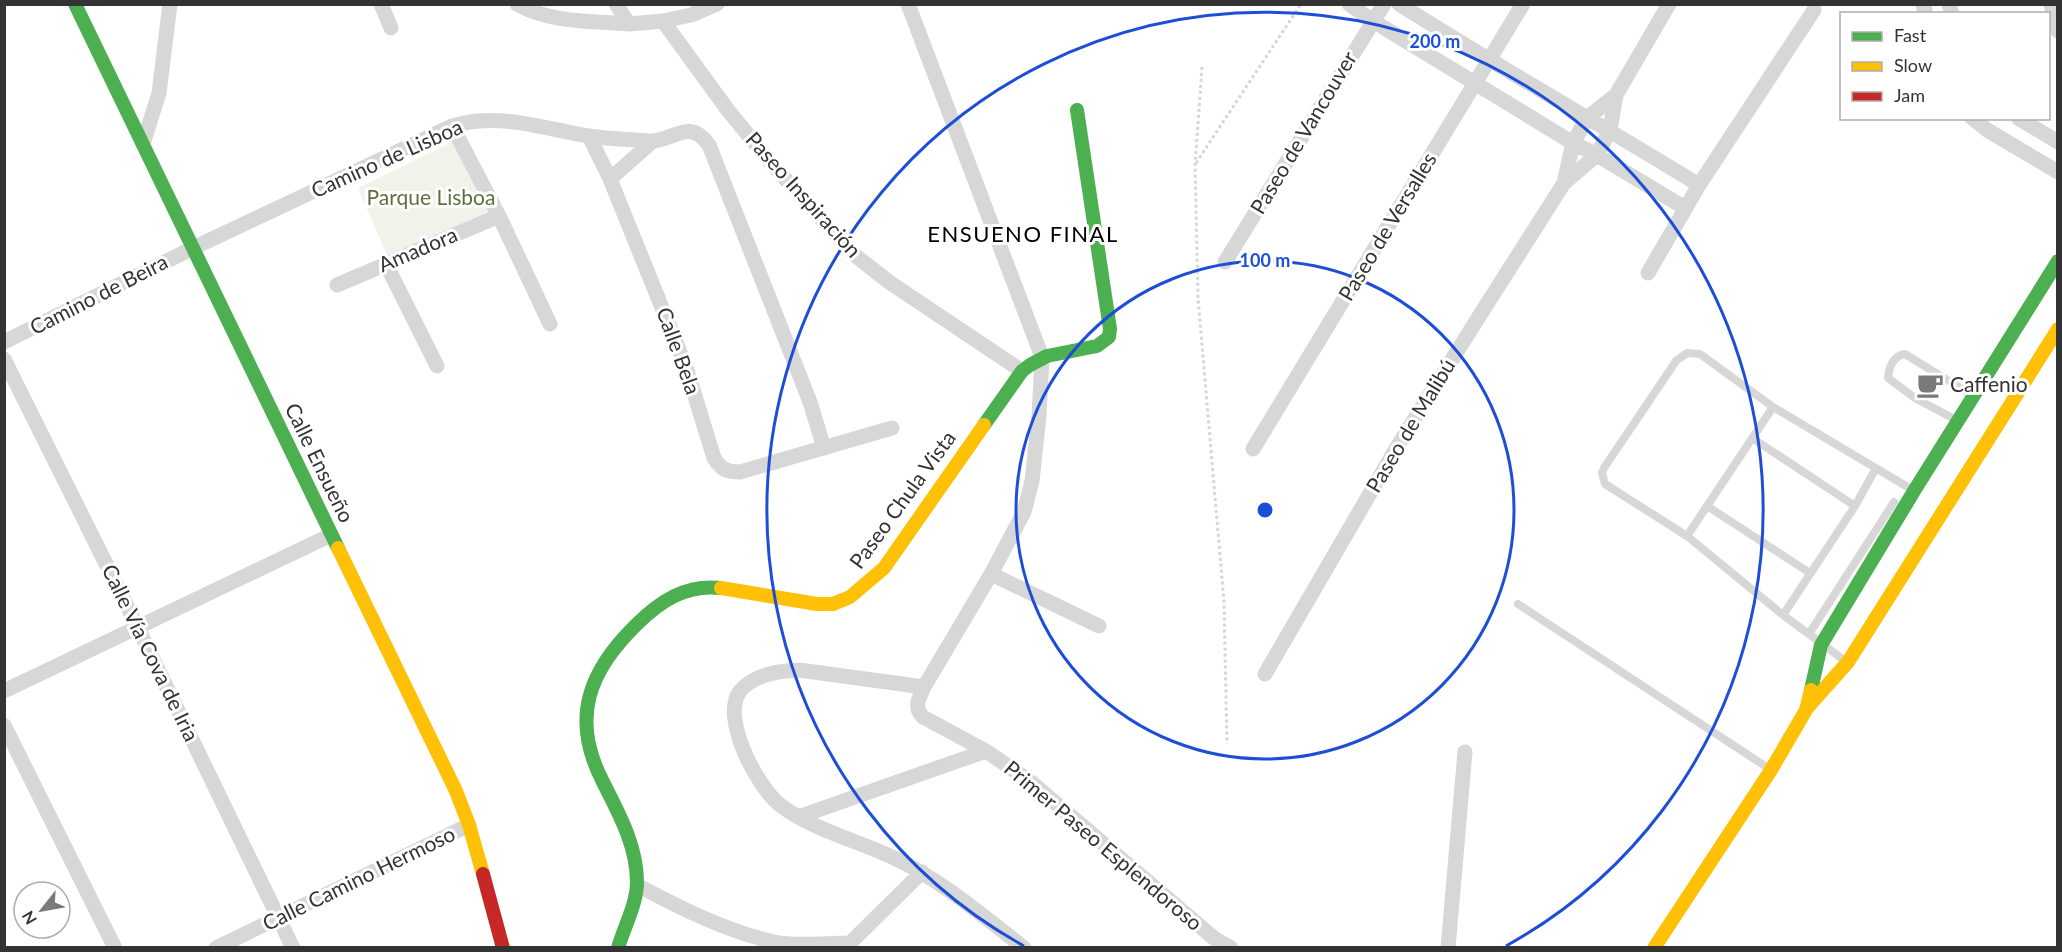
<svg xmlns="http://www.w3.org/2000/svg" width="2062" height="952" viewBox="0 0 2062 952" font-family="Lato,sans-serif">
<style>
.green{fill:#f1f3eb}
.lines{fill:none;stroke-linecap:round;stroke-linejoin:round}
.path{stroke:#d6d6d6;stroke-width:3;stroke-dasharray:3 3;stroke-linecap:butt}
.lane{stroke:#d7d7d7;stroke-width:8}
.street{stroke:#d7d7d7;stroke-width:15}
.fast{stroke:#4caf50;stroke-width:14}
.slow{stroke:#ffc107;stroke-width:14}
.jam{stroke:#c62828;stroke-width:14}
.ring{fill:none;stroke:#1d4ed8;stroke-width:3}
.labels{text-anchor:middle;stroke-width:6;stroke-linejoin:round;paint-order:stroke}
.street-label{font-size:21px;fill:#333;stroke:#fff}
.park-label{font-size:21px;fill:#5e6f3f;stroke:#fff}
.poi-label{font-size:21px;fill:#333;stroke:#fff;text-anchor:start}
.neighbourhood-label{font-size:22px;letter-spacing:1.5px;fill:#000;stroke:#fff}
.centre{fill:#1d4ed8;stroke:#fff;stroke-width:3}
.ring-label{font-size:18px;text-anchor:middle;font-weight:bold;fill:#1d4ed8;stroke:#fff;stroke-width:6;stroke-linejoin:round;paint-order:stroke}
</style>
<rect width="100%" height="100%" fill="#fff"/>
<!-- green -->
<path class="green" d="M456 140 493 214 390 262 358 188Z"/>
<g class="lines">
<!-- path -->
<path class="path" d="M1202 67 1195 165 1198 298 1224 602 1227 744
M1196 163 1301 4"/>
<!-- lane -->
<path class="lane" d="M1956 420 1915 398 1888 378C1889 367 1893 356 1905 354L1970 394
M1752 438 1855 506
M1707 506 1810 573
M1687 536 1605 484 1602 473 1604 468 1676 361 1687 353 1700 354 1773 407
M1518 604 1768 768
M1783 615 1855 506 1876 468
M1809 634 1894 502
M1844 660 1783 615 1687 536 1773 407 1911 489"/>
<!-- street -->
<path class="street" d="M381 4 391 28
M517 4C550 23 592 21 629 24
M616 4 629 24 663 21 727 109 771 163 852 253 889 282 1022 371
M908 4 1042 357 1039 416 1032 481 1024 512 991 574 924 687C919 698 913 707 923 717L986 751 1031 782 1215 939 1231 948
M1349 4 1373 21 1573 143 1597 155 1685 208
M1399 4C1498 67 1600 124 1699 185
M1923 4 1926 14
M1949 4 1952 14
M2051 4 2058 31
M663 21 691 15 717 4
M1972 118 1987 130 2058 172
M2018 118 2058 142
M452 126 499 216 550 324
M589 136 610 179 686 367 714 458C721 469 726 472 740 472L892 428
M143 144 159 93 170 4
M610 179 653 141
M1564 183 1573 143 1587 118 1616 95
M1225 262 1384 4
M386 264 437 366
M1648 273 1699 185 1814 10
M337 285 499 216
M4 342 193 248 452 126C461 124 470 121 479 121 516 118 552 130 588 136 608 139 628 139 648 141 673 143 688 116 709 145L810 402 824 448
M4 359 138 628 293 948
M1253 449 1523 4
M991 574 1099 626
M1265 674 1397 447 1480 315 1564 183 1597 155 1610 130 1616 95 1669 4
M924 687 799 670C779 671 754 674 740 691 720 718 758 788 780 805 813 830 856 840 892 857 940 879 982 915 1024 948
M4 691 331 535
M4 725 115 948
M798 817 986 751
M637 885C680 908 726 931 774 942 798 947 825 943 849 943
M216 948 469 825
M845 948 922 872
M1448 948 1465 752"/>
<!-- fast -->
<path class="fast" d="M75 4 338 548
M984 425 1022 371 1030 365 1047 356 1097 346 1109 337 1110 329 1077 110
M1811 690 1821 645 1914 491 2058 261
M618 948C624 927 637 904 637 882 637 845 618 812 602 780 570 717 590 670 636 625 660 601 686 584 721 588"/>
<!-- slow -->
<path class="slow" d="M338 548 456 791 469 825 483 874
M721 588 817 604H833L850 597 884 568 984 425
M1807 708 1848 662 2058 329
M1654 948 1771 770 1806 710 1811 690"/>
<!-- jam -->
<path class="jam" d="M483 874 503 948"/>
</g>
<!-- distance rings -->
<g class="ring">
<circle cx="1265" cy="510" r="249"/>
<path d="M1024 946A498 498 0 1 1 1506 946"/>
</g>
<!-- icons -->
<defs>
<symbol id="cafe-bare" viewBox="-9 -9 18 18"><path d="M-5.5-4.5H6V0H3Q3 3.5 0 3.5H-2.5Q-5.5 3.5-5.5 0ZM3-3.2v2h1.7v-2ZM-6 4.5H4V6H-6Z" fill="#7a7a7a" stroke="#fff" stroke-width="2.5" paint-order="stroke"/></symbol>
</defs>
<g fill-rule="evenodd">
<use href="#cafe-bare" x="1911" y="366" width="38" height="38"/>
</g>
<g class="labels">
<!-- street labels -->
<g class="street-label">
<text transform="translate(1304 133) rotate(-59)" y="7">Paseo de Vancouver</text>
<text transform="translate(387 159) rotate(-24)" y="7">Camino de Lisboa</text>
<text transform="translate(803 195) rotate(48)" y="7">Paseo Inspiración</text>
<text transform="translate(1388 227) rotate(-59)" y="7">Paseo de Versalles</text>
<text transform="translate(418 250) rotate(-23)" y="7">Amadora</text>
<text transform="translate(99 295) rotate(-27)" y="7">Camino de Beira</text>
<text transform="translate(678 351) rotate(70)" y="7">Calle Bela</text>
<text transform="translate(1411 426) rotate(-59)" y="7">Paseo de Malibú</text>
<text transform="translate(319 463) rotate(64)" y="7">Calle Ensueño</text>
<text transform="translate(903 500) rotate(-54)" y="7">Paseo Chula Vista</text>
<text transform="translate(150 653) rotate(64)" y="7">Calle Vía Cova de Iria</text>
<text transform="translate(1103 846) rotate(40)" y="7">Primer Paseo Esplendoroso</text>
<text transform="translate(359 879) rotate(-26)" y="7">Calle Camino Hermoso</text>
</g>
<!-- park labels -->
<g class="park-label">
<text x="431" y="205">Parque Lisboa</text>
</g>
<!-- poi labels -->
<g class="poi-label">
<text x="1950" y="392">Caffenio</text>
</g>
<!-- neighbourhood labels -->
<g class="neighbourhood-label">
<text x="1023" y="242">ENSUENO FINAL</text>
</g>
</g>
<circle cx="1265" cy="510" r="9" class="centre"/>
<g class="ring-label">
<text x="1435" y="48">200 m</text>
<text x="1265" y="267">100 m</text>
</g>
<!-- border -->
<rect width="2062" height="952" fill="none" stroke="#333333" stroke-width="12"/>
<!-- legend -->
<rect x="1840" y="12" width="210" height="108" fill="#ffffff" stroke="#adadad" stroke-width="1.5"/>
<rect x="1852" y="32" width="30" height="9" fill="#4caf50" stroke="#adadad" stroke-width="1.5"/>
<text x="1894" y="42" font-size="18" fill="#333333">Fast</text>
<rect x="1852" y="62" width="30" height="9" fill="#ffc107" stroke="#adadad" stroke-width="1.5"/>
<text x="1894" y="72" font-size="18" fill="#333333">Slow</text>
<rect x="1852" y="92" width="30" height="9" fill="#c62828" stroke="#adadad" stroke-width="1.5"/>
<text x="1894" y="102" font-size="18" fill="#333333">Jam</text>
<!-- north arrow -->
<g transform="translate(42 910) rotate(239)"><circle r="28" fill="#ffffff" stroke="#adadad" stroke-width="1.5"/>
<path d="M0-4.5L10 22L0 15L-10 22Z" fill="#7a7a7a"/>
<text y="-9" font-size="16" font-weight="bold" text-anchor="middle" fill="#333333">N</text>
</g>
</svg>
